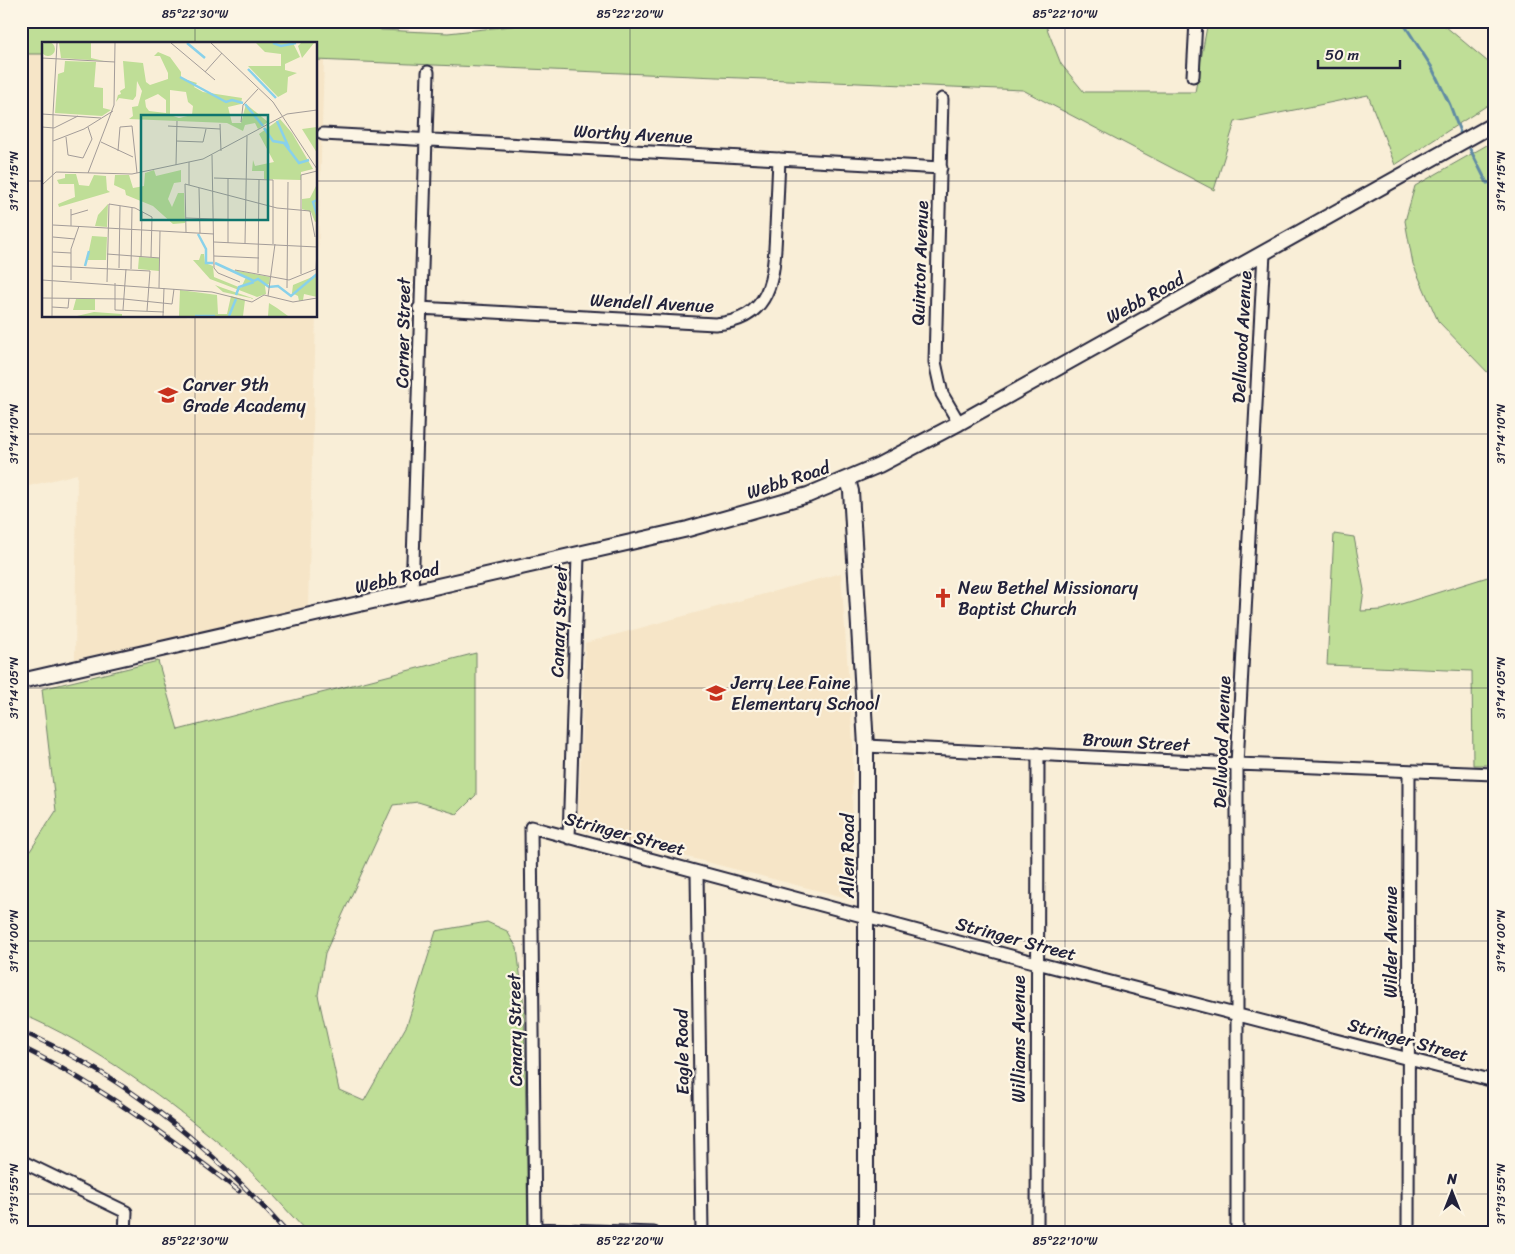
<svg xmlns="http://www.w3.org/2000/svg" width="1515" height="1254" viewBox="0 0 1515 1254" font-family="Sriracha,sans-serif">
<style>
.built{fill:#f6e5c7}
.green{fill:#bfde97;stroke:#708069}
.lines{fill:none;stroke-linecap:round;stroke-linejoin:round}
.stream{stroke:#608ba4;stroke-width:3}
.minor-casing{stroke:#22223b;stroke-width:15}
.tertiary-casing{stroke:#22223b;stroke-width:18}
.minor{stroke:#fcf5e5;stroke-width:11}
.tertiary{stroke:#fcf5e5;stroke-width:14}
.rail-casing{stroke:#22223b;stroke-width:5}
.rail{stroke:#fcf5e5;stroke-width:3;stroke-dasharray:9;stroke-linecap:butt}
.ticks{fill:none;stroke:#22223b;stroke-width:1;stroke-opacity:0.45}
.labels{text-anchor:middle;stroke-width:4.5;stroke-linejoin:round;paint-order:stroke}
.street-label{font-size:18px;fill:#22223b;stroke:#fcf5e5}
.poi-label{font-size:18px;fill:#22223b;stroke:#fcf5e5;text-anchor:start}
.inset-river{fill:none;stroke:#89d1ea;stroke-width:2.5}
.inset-road{fill:none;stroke:#a39c99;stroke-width:1}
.view{fill:#0f766e;fill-opacity:0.15;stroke:#0f766e;stroke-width:2.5}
.inset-edge{fill:none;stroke:#22223b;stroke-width:2.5}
.neatline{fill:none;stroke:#22223b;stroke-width:2}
.ticks-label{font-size:12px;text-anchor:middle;fill:#22223b}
</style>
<rect width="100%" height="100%" fill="#f9eed7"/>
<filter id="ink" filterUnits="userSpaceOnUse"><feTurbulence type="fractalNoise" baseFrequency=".02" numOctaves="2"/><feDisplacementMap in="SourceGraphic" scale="10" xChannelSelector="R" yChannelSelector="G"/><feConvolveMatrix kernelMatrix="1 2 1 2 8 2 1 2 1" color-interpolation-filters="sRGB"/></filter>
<g filter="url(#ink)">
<!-- built -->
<path class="built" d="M21 54H44V316H316L308 607 75 659 77 474 21 488Z
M316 60H324L316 316Z
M841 573 853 743 851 899 578 829 585 643Z"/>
<!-- green -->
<path class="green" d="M21 21H369L381 30 448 33 557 21H1044L1061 64 1084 92H1195L1208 21H1439L1494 67V101L1395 165 1368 95 1235 122 1214 190 1023 90 316 60V44H44V54H21Z
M1494 141V379L1438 321 1413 264 1405 221 1415 186Z
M1334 534 1354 537 1364 590 1361 611 1382 610 1494 575V765H1473L1472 671 1327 665Z
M476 653V795L457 814 418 802 393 805 325 953 318 995 339 1090 364 1101 407 1025 436 931 487 922 507 931 517 948 524 1006 528 1233H308C282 1206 258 1176 231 1153 173 1104 91 1042 21 1014V853L30 851 56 811 42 689 158 661 178 730Z"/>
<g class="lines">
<!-- stream -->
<path class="stream" d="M1402 21 1431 66 1450 105 1460 132
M1470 149 1487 183 1494 182"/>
<defs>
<path id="minor" d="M1193 76 1196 21
M942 99 935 362 942 394 959 423
M323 134 941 168
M419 308 715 324C774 320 774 274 776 228 777 205 778 182 779 159
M412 594 428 72
M866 746 1237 764 1494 774
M569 838 578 556
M697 872 702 1233
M21 1161 126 1212 125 1233
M534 1229 654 1233
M535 1233 531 827 1037 963 1494 1081
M1037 1233 1038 754
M1237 1233V764L1264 253
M1408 1233 1409 771"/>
<path id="tertiary" d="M848 480 851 491 866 746V1233
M21 681 688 529 808 495 879 465 959 423 1494 124"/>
</defs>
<!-- minor casing -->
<use href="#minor" class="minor-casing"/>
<!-- tertiary casing -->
<use href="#tertiary" class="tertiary-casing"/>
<!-- minor -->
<use href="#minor" class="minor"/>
<!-- tertiary -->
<use href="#tertiary" class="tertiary"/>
<defs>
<path id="rail" d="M21 1031C125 1076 213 1148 287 1233
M21 1047C101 1086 169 1137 239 1191"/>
</defs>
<!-- rail casing -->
<use href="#rail" class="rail-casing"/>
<!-- rail -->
<use href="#rail" class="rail"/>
</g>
</g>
<!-- ticks -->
<path class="ticks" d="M195 21V44M630 21V1233M1065 21V1233M21 181H44M316 181H1494M195 316V1233M21 434H1494M21 688H1494M21 941H1494M21 1194H1494"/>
<!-- icons -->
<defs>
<symbol id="school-bare" viewBox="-9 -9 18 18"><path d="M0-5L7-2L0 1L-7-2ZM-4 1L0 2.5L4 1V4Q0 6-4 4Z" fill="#c8321e" stroke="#fcf5e5" stroke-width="2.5" paint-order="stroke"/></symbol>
<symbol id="church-bare" viewBox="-9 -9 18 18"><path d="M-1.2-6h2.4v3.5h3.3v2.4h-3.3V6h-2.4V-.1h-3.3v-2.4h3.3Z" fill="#c8321e" stroke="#fcf5e5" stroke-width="2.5" paint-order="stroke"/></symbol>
</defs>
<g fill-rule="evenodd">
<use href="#school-bare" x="154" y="381" width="28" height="28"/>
<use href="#church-bare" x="929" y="584" width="28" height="28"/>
<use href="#school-bare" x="702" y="679" width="28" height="28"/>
</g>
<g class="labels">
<!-- street labels -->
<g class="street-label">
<text transform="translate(633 134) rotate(3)" y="6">Worthy Avenue</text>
<text transform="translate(920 263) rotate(-88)" y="6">Quinton Avenue</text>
<text transform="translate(1145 298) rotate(-29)" y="6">Webb Road</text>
<text transform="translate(652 303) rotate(3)" y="6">Wendell Avenue</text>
<text transform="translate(403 333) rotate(-89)" y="6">Corner Street</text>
<text transform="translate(1242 337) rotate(-87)" y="6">Dellwood Avenue</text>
<text transform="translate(788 480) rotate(-18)" y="6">Webb Road</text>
<text transform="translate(397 578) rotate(-13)" y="6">Webb Road</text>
<text transform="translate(559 621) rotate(-88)" y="6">Canary Street</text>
<text transform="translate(1136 742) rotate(3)" y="6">Brown Street</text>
<text transform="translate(1222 742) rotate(-88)" y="6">Dellwood Avenue</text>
<text transform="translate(625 834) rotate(15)" y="6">Stringer Street</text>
<text transform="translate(848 856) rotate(-90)" y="6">Allen Road</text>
<text transform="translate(1016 939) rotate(15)" y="6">Stringer Street</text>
<text transform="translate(1391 942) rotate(-90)" y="6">Wilder Avenue</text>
<text transform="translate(515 1030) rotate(-91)" y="6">Canary Street</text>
<text transform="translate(1019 1039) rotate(-90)" y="6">Williams Avenue</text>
<text transform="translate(1408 1040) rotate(15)" y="6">Stringer Street</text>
<text transform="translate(682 1052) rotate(-91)" y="6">Eagle Road</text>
</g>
<!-- poi labels -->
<g class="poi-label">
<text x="183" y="391">Carver 9th<tspan x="183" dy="21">Grade Academy</tspan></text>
<text x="958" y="594">New Bethel Missionary<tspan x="958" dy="21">Baptist Church</tspan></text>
<text x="731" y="689">Jerry Lee Faine<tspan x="731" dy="21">Elementary School</tspan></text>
</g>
</g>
<!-- overview -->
<g transform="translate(42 42)">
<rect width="275" height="275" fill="#f9eed7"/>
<path d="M-1 7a7 7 0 1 1 14 0a7 7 0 1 1-14 0ZM17 1H49V16L62 19 19 16ZM214 1H251L258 15 243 22V28L255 31 246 35 245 50 236 55 206 24H239V12L223 10ZM259 1H272L260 16 256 4ZM116 10 128 15 139 30V36L155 41 152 45 161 50 200 56 199 62 186 65 190 81H199L204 62 226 80 216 87 213 81 203 83 201 89 185 81 87 77 91 74 90 65 96 64 100 49 95 39 94 54 91 58 77 56 74 60 76 53 79 52 78 49 83 46 81 19 101 21 104 40 108 43 126 37V31L118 14H112ZM128 48 144 50 146 60 151 64 150 73 137 76 128 73ZM116 52 124 58V71L107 69 104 65 103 58ZM23 19 54 20 52 45 61 46V66L69 68 60 74 13 71 16 32 22 30ZM238 77 250 91 271 127 259 130V138L222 137V129H210L211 118 213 124 232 120 217 92ZM275 85V111L260 87ZM112 128 114 134 139 128V140L132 141 126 157 130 165 136 151H142L143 181 131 182 111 164 84 153 83 148 72 143 73 133H87L91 146 102 144 103 131ZM23 132H34L37 143 47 144 52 133 64 134 65 148 68 150 17 165 16 162 33 155 32 142H17L15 138 23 136ZM275 142V179L273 180 269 170 260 167V157L268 156ZM66 162 65 185 53 184 56 173ZM50 194 65 195 64 218H45ZM159 212H162L163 221 171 224 172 235 199 246 204 235 191 228 228 235 227 242 223 244 224 252 215 255 168 237 151 218H157ZM97 215 117 216V229L96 227ZM275 233V255L262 252 261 258 257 259 256 254 250 251 251 243ZM173 243 181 246 213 257 181 250ZM138 248 175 253 176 272H185L189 254 203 258 201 274H137ZM34 257H53V268H31ZM227 261 235 266 246 274H226ZM52 270 80 272V274H35Z" fill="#bfde97" fill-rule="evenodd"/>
<path class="inset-river" d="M145 1 163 16M231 1 239 4 254 1M206 27 234 56M138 35 184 60 190 58 201 61M203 62 221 84M235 79 247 106M222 86 231 99 242 101 257 121 267 118M275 158 271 160 275 173M156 192 164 207V221H171M173 221 212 239M43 224 47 209M212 239 216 237 227 245 236 244 249 254 275 232M194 253 197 245 212 240M153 274H173M187 274 194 257"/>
<path class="inset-road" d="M129 1 173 38M169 1 231 60 275 127M0 16 73 20M163 30 180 11M0 72 59 76M199 80 201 63 216 47M178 82 179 109M126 84 178 87M0 85 12 86 36 74M24 95 26 113 41 116 50 97 46 85M11 99 42 87 71 69M134 99 161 100 164 87M59 100 91 115M76 109 78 85 90 84 95 131M170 113 172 226 176 231 198 240M134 123 135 79M46 131 72 63 73 1M172 136 231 138V202M186 136V201M0 143 14 130 90 132 161 117 245 72 275 68M147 143V120M157 146 158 191M29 173 46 168M144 176 203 178M11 183 172 192M29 184V167M144 190 143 142 235 166 268 169 273 195M11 195 33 197M172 200 275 205M203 201 205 94M11 210 29 211M65 212 118 216M172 214 217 216M99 215 100 170M10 224 108 229 105 269M77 226 78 164M89 227 90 166M193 228 247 238 274 227 275 208M216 231 217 138M259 232V133L275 129M0 238 170 250 210 260 222 253 251 260 275 256M29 238V207L37 184M65 240 67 162 93 166 110 175 109 215M73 241V268L122 270M117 246 118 189M245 246 246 140M226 254 233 202M0 256 82 257 130 262 132 247M10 265 26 266 27 256M81 268 84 227M10 274 11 72 15 1M121 274 122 246"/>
<path class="view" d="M99 73H226V178H99Z"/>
<rect width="275" height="275" class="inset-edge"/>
</g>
<!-- margin -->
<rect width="1515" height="1254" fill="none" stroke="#fcf5e5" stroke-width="55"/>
<!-- north arrow -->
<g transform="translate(1452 1192)" stroke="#fcf5e5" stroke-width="4" paint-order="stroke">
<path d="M0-4L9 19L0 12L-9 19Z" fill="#22223b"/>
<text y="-8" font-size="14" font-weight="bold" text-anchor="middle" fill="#22223b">N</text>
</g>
<!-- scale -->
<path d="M1318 60v8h82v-8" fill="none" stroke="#22223b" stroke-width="2.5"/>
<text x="1325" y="60" font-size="15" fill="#22223b" stroke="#fcf5e5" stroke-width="4" paint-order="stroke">50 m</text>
<rect x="28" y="28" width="1460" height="1198" class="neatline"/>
<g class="ticks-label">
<text x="195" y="18">85°22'30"W</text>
<text x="630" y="18">85°22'20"W</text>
<text x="1065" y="18">85°22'10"W</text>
<text transform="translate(14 181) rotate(-90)" y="4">31°14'15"N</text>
<text transform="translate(1501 181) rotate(-90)" y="4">31°14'15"N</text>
<text transform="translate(14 434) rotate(-90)" y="4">31°14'10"N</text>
<text transform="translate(1501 434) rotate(-90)" y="4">31°14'10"N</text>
<text transform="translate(14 688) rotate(-90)" y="4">31°14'05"N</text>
<text transform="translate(1501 688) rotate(-90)" y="4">31°14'05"N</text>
<text transform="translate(14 941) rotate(-90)" y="4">31°14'00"N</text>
<text transform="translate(1501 941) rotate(-90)" y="4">31°14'00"N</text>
<text transform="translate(14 1194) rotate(-90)" y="4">31°13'55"N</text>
<text transform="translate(1501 1194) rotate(-90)" y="4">31°13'55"N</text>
<text x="195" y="1245">85°22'30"W</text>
<text x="630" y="1245">85°22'20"W</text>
<text x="1065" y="1245">85°22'10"W</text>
</g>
</svg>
